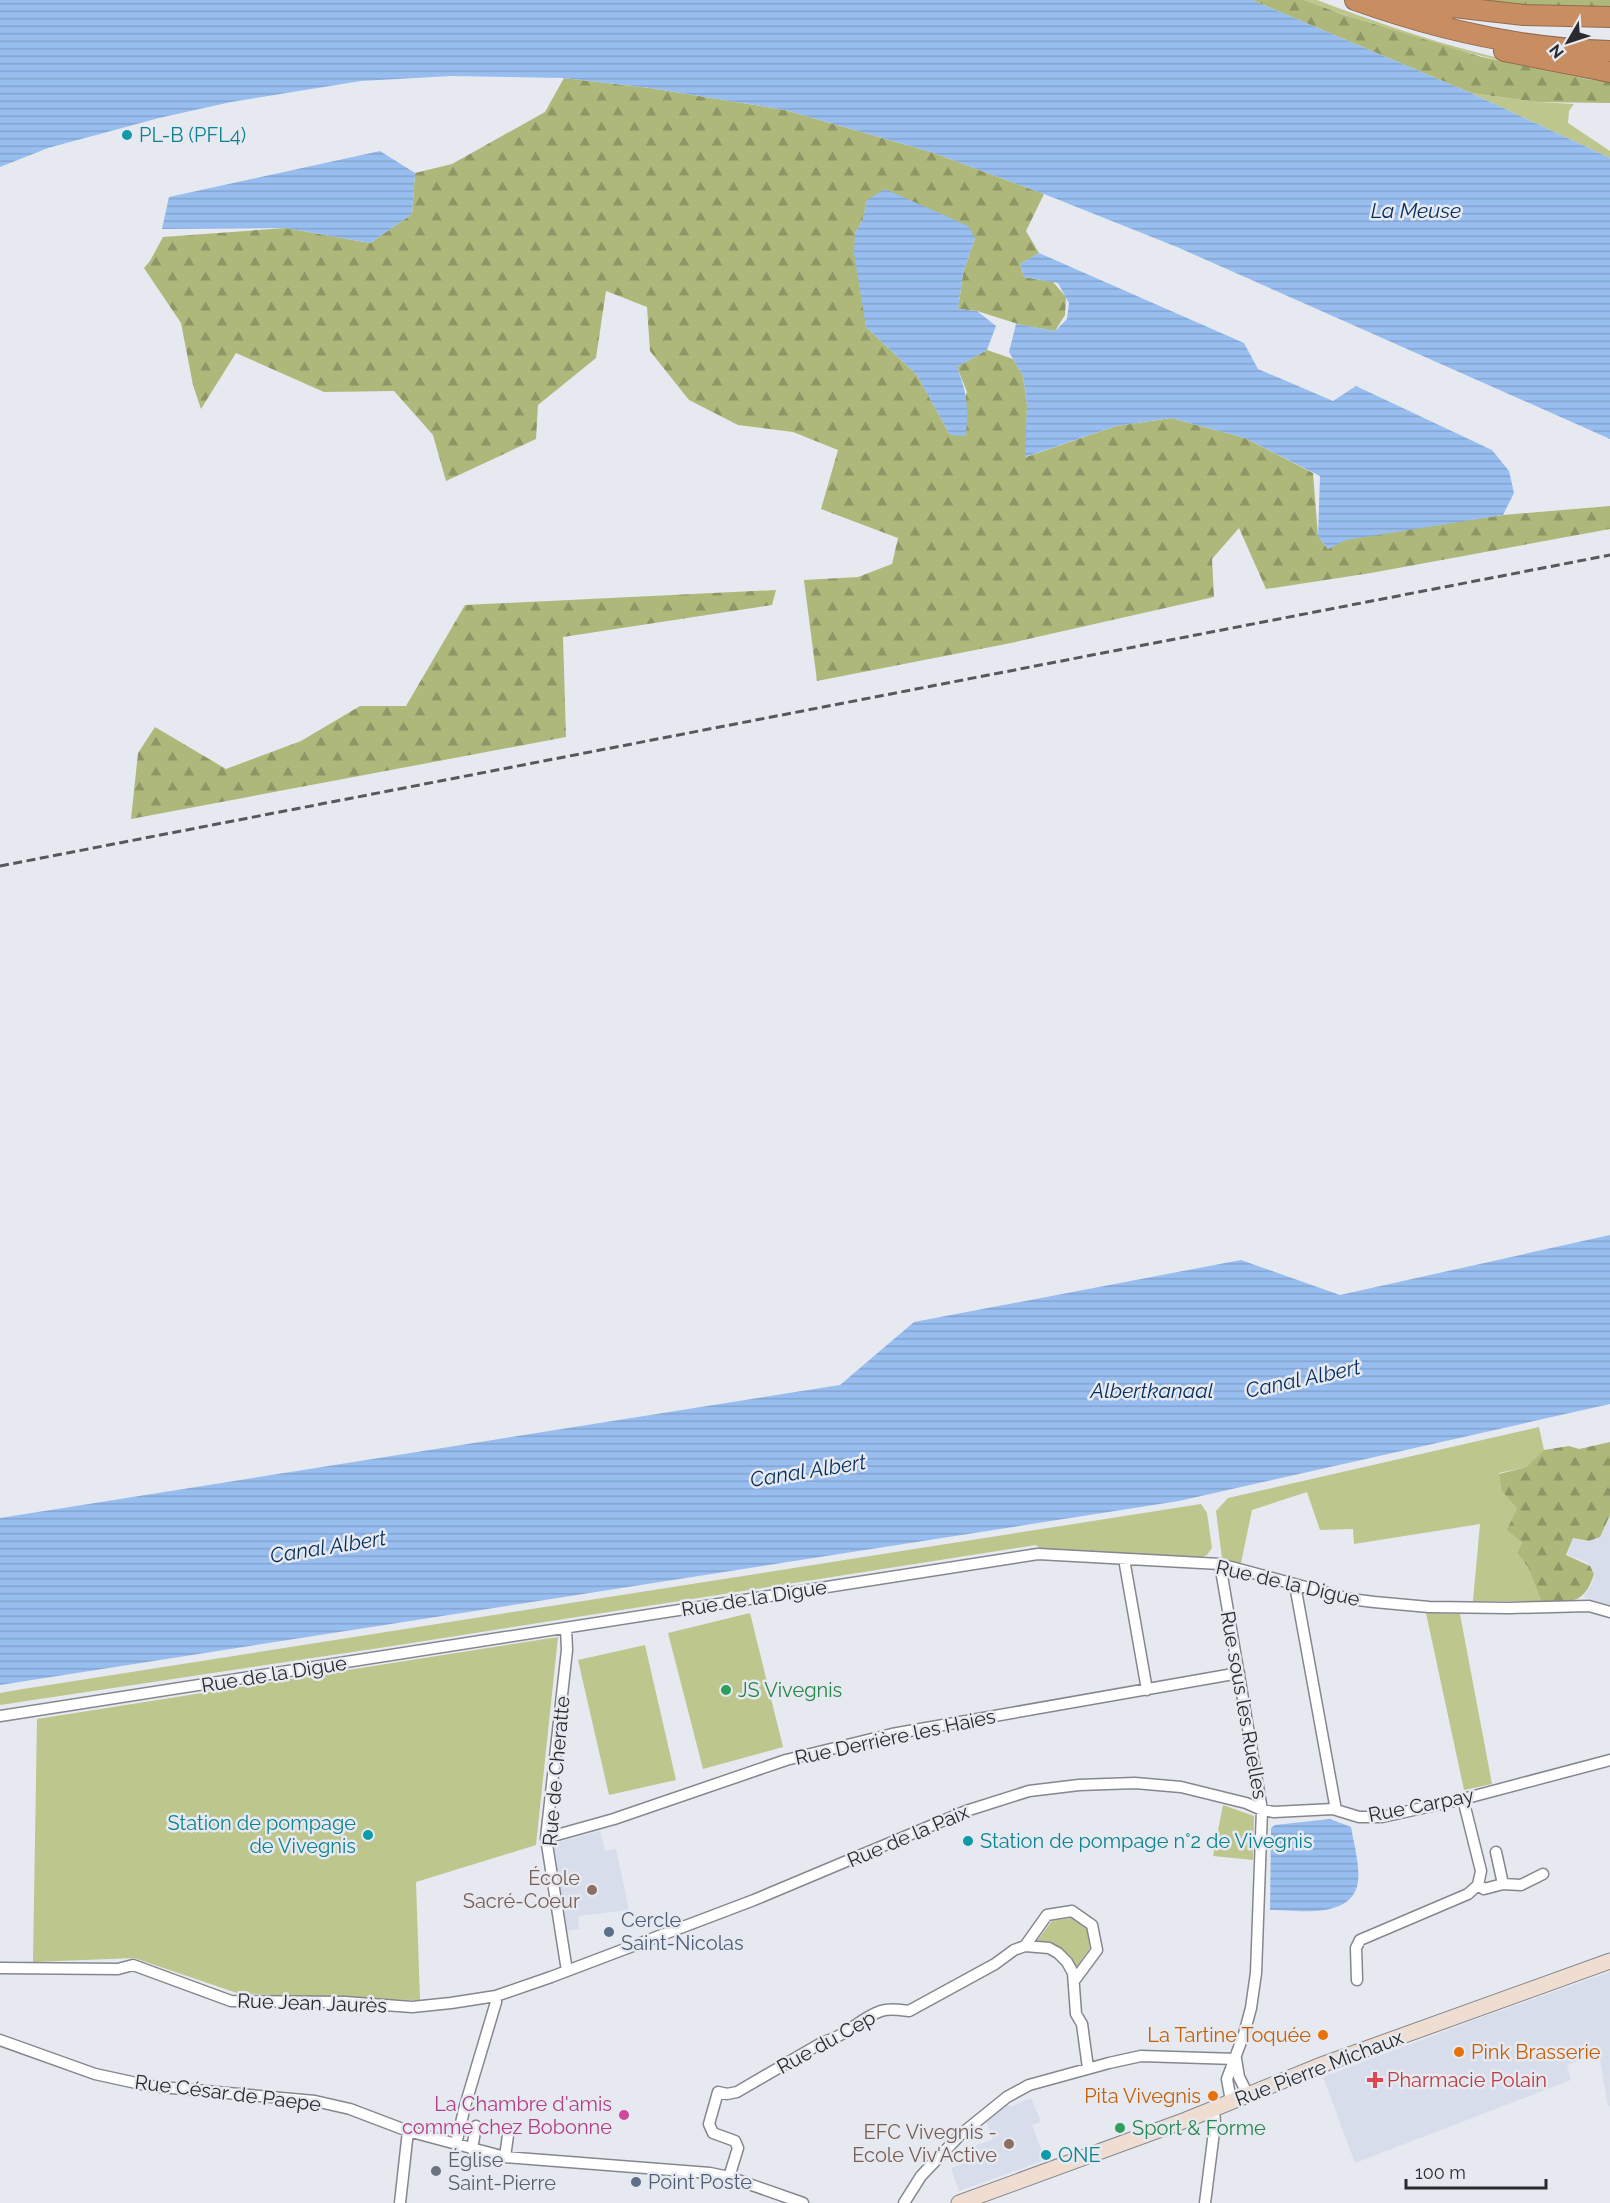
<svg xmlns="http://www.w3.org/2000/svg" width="1610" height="2203" viewBox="0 0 1610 2203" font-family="Raleway,sans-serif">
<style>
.built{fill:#d7ddeb}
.grass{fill:#bcc68d}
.forest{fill:url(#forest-firs)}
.water{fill:url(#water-rules)}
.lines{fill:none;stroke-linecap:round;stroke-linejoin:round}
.street-casing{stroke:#85878e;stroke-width:13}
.secondary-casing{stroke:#85878e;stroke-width:17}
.highway-casing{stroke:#916b4f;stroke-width:22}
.street{stroke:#fff;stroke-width:10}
.secondary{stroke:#eeddd0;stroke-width:15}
.highway{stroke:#c88d61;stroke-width:20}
.rail{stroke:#56585b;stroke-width:3;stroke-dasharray:9 4.5;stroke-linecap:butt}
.culture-dot{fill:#0f9aa8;stroke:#e6e9f0;stroke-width:2}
.leisure-dot{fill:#2e9e5b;stroke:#e6e9f0;stroke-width:2}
.education-dot{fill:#8d6e63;stroke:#e6e9f0;stroke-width:2}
.service-dot{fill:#5c6f8a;stroke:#e6e9f0;stroke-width:2}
.food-dot{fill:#e8710a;stroke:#e6e9f0;stroke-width:2}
.health-dot{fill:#e0444e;stroke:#e6e9f0;stroke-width:2}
.hotel-dot{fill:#d1479c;stroke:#e6e9f0;stroke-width:2}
.worship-dot{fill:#6b7280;stroke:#e6e9f0;stroke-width:2}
.labels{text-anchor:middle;stroke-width:5;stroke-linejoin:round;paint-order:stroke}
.culture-label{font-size:20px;fill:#0d838f;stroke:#e6e9f0;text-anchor:start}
.street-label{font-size:20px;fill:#2a2b2e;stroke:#e6e9f0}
.leisure-label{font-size:20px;fill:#27864d;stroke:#e6e9f0;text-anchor:start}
.education-label{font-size:20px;fill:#785e54;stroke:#e6e9f0;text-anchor:end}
.service-label{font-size:20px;fill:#4e5e75;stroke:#e6e9f0;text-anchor:start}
.food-label{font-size:20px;fill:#c56008;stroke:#e6e9f0;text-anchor:end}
.health-label{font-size:20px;fill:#be3a42;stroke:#e6e9f0;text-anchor:start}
.hotel-label{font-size:20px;fill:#b23c85;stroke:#e6e9f0;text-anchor:end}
.worship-label{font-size:20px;fill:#5b616d;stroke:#e6e9f0;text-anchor:start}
.water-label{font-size:21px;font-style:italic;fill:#082f5c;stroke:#e6e9f0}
</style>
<defs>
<pattern id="forest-firs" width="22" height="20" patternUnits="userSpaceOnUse" patternTransform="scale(1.5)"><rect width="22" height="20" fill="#aeb87b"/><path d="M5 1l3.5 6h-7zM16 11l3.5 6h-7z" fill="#8e9665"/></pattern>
<pattern id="water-rules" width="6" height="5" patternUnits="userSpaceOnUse" patternTransform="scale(1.5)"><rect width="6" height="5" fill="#98bef0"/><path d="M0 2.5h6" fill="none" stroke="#83a3ce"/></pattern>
</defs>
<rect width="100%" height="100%" fill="#e6e9f0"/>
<!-- built -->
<path class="built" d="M1610 1515V1605L1583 1597 1591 1586 1595 1574 1590 1566 1584 1561 1567 1555 1573 1538 1589 1542 1600 1537Z
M600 1831 605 1851 616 1849 629 1910 578 1916 579 1929 566 1931 552 1844Z
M1610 1972V2106L1608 2107 1599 2053 1567 2065 1571 2080 1355 2163 1323 2077 1488 2015Z
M1031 2098 1041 2122 1032 2125 1045 2160 959 2191 951 2168 971 2161 966 2149 993 2139 986 2121 1008 2105 1010 2107Z"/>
<!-- grass -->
<path class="grass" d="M1304 0H1317C1370 20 1424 39 1479 53 1522 64 1566 71 1610 78V82C1576 78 1544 71 1511 63 1440 47 1371 26 1304 0Z
M1471 93 1538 102 1574 104 1569 111 1568 123 1610 151V158Z
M1539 1427 1544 1450 1526 1467 1499 1473 1501 1490 1517 1509 1522 1542 1517 1553 1528 1567 1541 1601H1473L1480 1524 1354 1544 1353 1529 1320 1530 1307 1492 1252 1510 1241 1563 1222 1558 1216 1511 1228 1498Z
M1201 1504 1207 1513 1212 1548 1207 1555 1200 1558 1042 1550 1036 1545 386 1647 0 1705V1693L23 1689Z
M750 1613 783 1747 703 1769 668 1633Z
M1426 1613 1460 1614 1492 1784 1464 1790Z
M558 1637 536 1845 416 1882 420 2000 344 1999 237 1993 134 1958 33 1962 37 1719Z
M645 1645 676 1780 609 1795 578 1660Z
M1223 1805 1254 1816 1253 1860 1213 1856Z
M1071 1918 1087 1929 1090 1948 1075 1969 1036 1942 1052 1921Z"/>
<!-- forest -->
<path class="forest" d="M1252 0H1304L1344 15 1482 57 1586 79 1610 82V103L1538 102 1471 93Z
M1466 0H1610V8L1518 6Z
M564 78 650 88 785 110 931 152 1044 194 1026 231 1039 253 1020 264 1024 277 1053 282 1066 297 1065 315 1055 331 1021 325 977 311 958 309 963 273 975 238 867 200 863 219 855 233 866 327 917 375 950 435 967 392 957 367 987 350 1013 359 1023 376 1027 405 1026 457 1116 426 1171 418 1245 438 1313 473 1318 536 1328 549 1342 538 1503 515 1610 506V529L1371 573 1266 589 1239 528 1212 559 1214 597 1011 643 817 681 804 580 858 577 892 564 898 538 821 509 838 450 793 432 738 425 689 400 650 351 647 307 606 291 596 358 538 405 536 439 446 481 433 435 394 391 324 392 236 353 201 409 193 385 181 323 144 268 150 261 163 237 286 228 370 243 412 214 415 173 452 164 545 112Z
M776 590 772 605 563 637 566 737 131 819 138 753 155 727 226 769 301 741 360 706H406L465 605Z
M1610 1442V1515L1600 1537 1589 1541 1573 1538 1566 1555 1590 1566 1594 1574C1584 1606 1569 1602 1541 1601L1528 1567 1517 1553 1522 1542 1507 1530 1517 1509 1501 1490 1499 1474 1526 1467 1544 1450 1569 1446 1579 1449Z"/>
<!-- water -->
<path class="water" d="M0 0H1252L1471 93 1610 158V439L1177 247 1044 194 931 152 785 110 650 88 564 78 451 76 361 81 231 102 159 118 48 148 0 167Z
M380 151 415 173 412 214 370 243 286 228 162 229 169 197Z
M885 189 968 226 975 238 963 273 958 309 977 311 996 326 987 350 957 367C968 397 968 404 966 436L950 435 917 375 866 327 854 253 855 233 863 219 867 200Z
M1039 253 1244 343 1258 369 1333 401 1356 386 1492 450 1509 471 1514 493 1503 515 1346 540 1328 549 1318 536 1320 476 1245 438 1171 418 1116 426 1025 457 1027 405 1023 376 1009 352 1016 324 1055 331 1067 319 1069 303 1058 283 1024 277 1020 264Z
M1610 1235V1404L1179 1501 0 1685V1518L840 1385 914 1322 1241 1260 1340 1295Z
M1330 1819 1351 1827C1354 1844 1360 1865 1358 1882 1352 1920 1298 1910 1270 1910L1271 1828 1275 1825Z"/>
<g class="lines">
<defs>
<path id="street" d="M1124 1559 1147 1690
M1220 1564 1262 1810 1256 1973 1251 2008 1244 2034 1227 2079 1231 2101
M1295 1585 1336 1810
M566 1628 567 1650 546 1838 567 1971
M0 1716 1038 1554 1220 1564 1350 1599 1374 1602 1429 1607 1509 1608 1589 1606 1610 1612
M546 1838 614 1819 786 1760 892 1734 1239 1673
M1496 1852 1503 1884
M1478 1885 1484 1889 1503 1884 1521 1885 1543 1874
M1025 1946 1047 1915 1072 1911 1092 1925 1097 1950 1074 1981
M0 1968 118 1969 133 1965 231 2001 344 2002 412 2007 451 2003 496 1996 551 1977 754 1900 966 1811 1029 1791 1079 1785 1135 1783 1181 1787 1246 1803 1262 1810 1274 1812 1333 1809 1359 1817H1382L1463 1799 1610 1760
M1357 1980 1356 1948 1360 1940 1468 1894 1478 1885 1481 1871 1463 1799
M0 2040 95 2074 150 2086 315 2101 350 2109 408 2131 505 2157 710 2173 729 2177 803 2203
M1236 2059 1239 2077 1248 2095
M456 2144 465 2106 496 2002V1996
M472 2149 476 2126
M505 2157 509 2128
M729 2177 738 2148 735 2141 713 2133 709 2124 718 2092 727 2094 737 2092 823 2042C845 2037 860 2018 881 2011 890 2008 900 2010 909 2011L995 1964 1014 1950 1025 1946 1049 1948 1058 1953 1067 1962 1073 1973 1076 2014 1082 2024 1088 2068
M400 2203 408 2131
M904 2203 921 2176 960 2135 1007 2097 1029 2085 1109 2063 1141 2056 1236 2059
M1205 2203 1215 2124 1214 2108"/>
<path id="secondary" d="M959 2203 1186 2120 1324 2064 1610 1961"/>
<path id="highway" d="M1355 0C1436 29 1523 49 1610 51
M1397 0 1444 13
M1432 7H1454L1524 15 1610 17
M1504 51 1610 72"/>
</defs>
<!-- street casing -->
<use href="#street" class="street-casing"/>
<!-- secondary casing -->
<use href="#secondary" class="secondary-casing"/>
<!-- highway casing -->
<use href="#highway" class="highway-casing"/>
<!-- street -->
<use href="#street" class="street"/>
<!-- secondary -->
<use href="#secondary" class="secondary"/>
<!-- highway -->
<use href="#highway" class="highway"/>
<!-- rail -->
<path class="rail" d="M0 866 1610 555"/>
</g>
<!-- markers -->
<g class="culture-dot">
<circle cx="127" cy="135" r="6"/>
<circle cx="368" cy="1835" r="6"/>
<circle cx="968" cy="1841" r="6"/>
<circle cx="1046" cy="2155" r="6"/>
</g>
<g class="leisure-dot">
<circle cx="726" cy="1690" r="6"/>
<circle cx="1120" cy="2128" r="6"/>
</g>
<g class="education-dot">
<circle cx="592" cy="1890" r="6"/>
<circle cx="1009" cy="2144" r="6"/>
</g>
<g class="service-dot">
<circle cx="609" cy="1932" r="6"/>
<circle cx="636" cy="2182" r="6"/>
</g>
<g class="food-dot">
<circle cx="1323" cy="2035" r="6"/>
<circle cx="1459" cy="2052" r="6"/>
<circle cx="1213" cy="2096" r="6"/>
</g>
<path class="health-dot" d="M1372 2071h6v6h6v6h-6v6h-6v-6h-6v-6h6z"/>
<circle class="hotel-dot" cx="624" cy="2115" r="6"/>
<circle class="worship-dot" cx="436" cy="2171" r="6"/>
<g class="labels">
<!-- culture labels -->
<g class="culture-label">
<text x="139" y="142">PL-B (PFL4)</text>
<text x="356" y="1830" text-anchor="end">Station de pompage<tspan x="356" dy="23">de Vivegnis</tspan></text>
<text x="980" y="1848">Station de pompage n°2 de Vivegnis</text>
<text x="1058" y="2162">ONE</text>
</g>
<!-- street labels -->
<g class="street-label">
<text transform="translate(1288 1583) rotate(13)" y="7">Rue de la Digue</text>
<text transform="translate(754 1598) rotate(-9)" y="7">Rue de la Digue</text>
<text transform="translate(274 1674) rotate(-9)" y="7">Rue de la Digue</text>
<text transform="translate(1244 1705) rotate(80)" y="7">Rue sous les Ruelles</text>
<text transform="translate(895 1737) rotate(-12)" y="7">Rue Derrière les Haies</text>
<text transform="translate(556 1771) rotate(-85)" y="7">Rue de Cheratte</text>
<text transform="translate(1421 1805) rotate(-11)" y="7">Rue Carpay</text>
<text transform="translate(908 1836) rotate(-23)" y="7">Rue de la Paix</text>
<text transform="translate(312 2003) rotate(2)" y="7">Rue Jean Jaurès</text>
<text transform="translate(826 2042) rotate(-29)" y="7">Rue du Cep</text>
<text transform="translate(1319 2068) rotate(-21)" y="7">Rue Pierre Michaux</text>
<text transform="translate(228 2093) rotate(7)" y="7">Rue César de Paepe</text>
</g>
<!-- leisure labels -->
<g class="leisure-label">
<text x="738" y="1697">JS Vivegnis</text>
<text x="1132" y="2135">Sport &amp; Forme</text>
</g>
<!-- education labels -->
<g class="education-label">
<text x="580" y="1885">École<tspan x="580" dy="23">Sacré-Coeur</tspan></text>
<text x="997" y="2139">EFC Vivegnis -<tspan x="997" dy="23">Ecole Viv'Active</tspan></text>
</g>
<!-- service labels -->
<g class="service-label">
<text x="621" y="1927">Cercle<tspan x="621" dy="23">Saint-Nicolas</tspan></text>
<text x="648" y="2189">Point Poste</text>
</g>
<!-- food labels -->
<g class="food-label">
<text x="1311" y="2042">La Tartine Toquée</text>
<text x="1471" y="2059" text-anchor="start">Pink Brasserie</text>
<text x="1201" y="2103">Pita Vivegnis</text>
</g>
<!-- health labels -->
<g class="health-label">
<text x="1387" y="2087">Pharmacie Polain</text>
</g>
<!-- hotel labels -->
<g class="hotel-label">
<text x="612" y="2111">La Chambre d'amis<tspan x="612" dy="23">comme chez Bobonne</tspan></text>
</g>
<!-- worship labels -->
<g class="worship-label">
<text x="448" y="2167">Église<tspan x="448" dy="23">Saint-Pierre</tspan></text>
</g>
<!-- water labels -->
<g class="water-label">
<text x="1416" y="218">La Meuse</text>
<text transform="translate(1303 1379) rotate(-12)" y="7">Canal Albert</text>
<text x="1152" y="1398">Albertkanaal</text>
<text transform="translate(808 1471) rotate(-9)" y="7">Canal Albert</text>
<text transform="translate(328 1547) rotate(-9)" y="7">Canal Albert</text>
</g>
</g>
<!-- north arrow -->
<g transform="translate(1568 42) rotate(231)" stroke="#e6e9f0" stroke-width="4.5" paint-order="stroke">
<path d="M0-4.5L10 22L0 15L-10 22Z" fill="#2a2b2e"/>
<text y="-9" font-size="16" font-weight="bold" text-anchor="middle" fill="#2a2b2e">N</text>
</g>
<!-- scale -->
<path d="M1406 2179v9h140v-9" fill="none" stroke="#2a2b2e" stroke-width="3"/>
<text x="1415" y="2179" font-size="18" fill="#2a2b2e" stroke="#e6e9f0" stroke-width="4.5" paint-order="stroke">100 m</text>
</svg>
